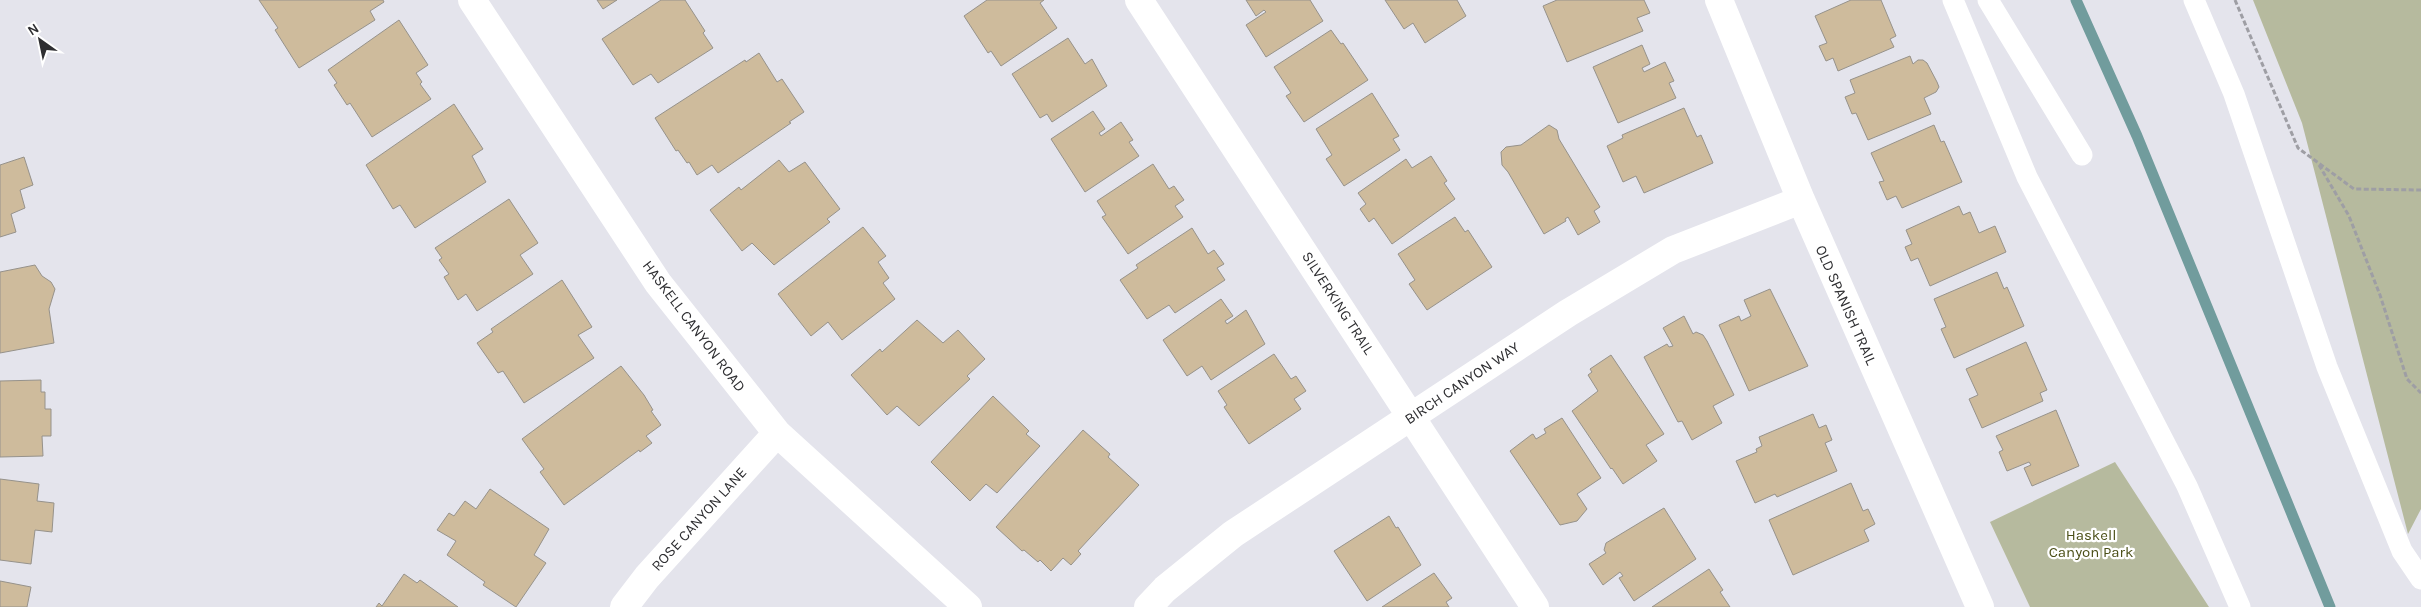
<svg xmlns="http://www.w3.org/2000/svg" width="2421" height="607" viewBox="0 0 2421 607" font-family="Karla,sans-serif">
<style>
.green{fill:#b6ba9e}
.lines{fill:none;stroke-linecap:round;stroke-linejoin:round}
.stream{stroke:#719c9d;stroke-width:11}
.building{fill:#cebb9c;stroke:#96928b}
.path{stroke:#9e9ea4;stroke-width:3;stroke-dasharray:5 2.5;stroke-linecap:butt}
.service{stroke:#fff;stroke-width:21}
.minor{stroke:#fff;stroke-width:28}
.labels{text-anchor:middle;stroke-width:4.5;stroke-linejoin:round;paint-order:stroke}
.street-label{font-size:15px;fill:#2e2e31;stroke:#fff}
.park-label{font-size:15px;fill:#4b4f17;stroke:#fff}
</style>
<rect width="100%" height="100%" fill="#e4e4ec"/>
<!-- green -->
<path class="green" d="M2253 0H2421V509L2408 534 2302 123Z
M2115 462 2209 607H2030L1990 522Z"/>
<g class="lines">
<!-- stream -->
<path class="stream" d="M2076 0 2137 136 2330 607"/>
</g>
<!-- building -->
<path class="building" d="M259 0H383L384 2 370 11 375 20 299 68 275 30 278 28Z
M597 0H617L603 9Z
M661 0H685L705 31 703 33 713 48 658 83 651 74 633 85 602 39Z
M987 0H1044L1040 3 1057 28 1001 66 991 51 988 53 964 16Z
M1246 0H1310L1323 21 1266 57 1246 25 1266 12 1264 10 1256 16Z
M1385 0H1457L1466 16 1425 43 1413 23 1404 29Z
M1557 0H1644L1650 13 1637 18 1643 31 1567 62 1543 6Z
M1851 0H1881L1896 36 1890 39 1894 47 1838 71 1833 58 1826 61 1819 46 1827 43 1815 16Z
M399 20 428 65 416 73 422 82 420 84 431 99 372 137 350 103 347 105 334 85 337 83 328 70Z
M1331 30 1341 44 1343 43 1368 80 1304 122 1286 96 1291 93 1274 67Z
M1068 38 1085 64 1092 59 1107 86 1052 122 1047 114 1040 118 1012 74Z
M1642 45 1650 64 1642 68 1644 72 1665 62 1674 81 1669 83 1676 98 1618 123 1593 67Z
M759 53 777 82 782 79 804 112 789 122 791 123 718 173 712 165 697 175 689 162 687 163 678 150 676 151 655 118 745 60 746 62Z
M1910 56 1913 64 1918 60H1923L1927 63 1937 82 1939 87 1936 92 1924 98 1931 114 1868 140 1856 113 1852 114 1845 97 1855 93 1850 80Z
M1372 93 1399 136 1393 139 1400 150 1344 186 1326 159 1332 155 1316 129Z
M454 104 483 149 472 156 486 182 415 228 400 205 393 209 366 165Z
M1684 108 1697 137 1701 135 1713 163 1644 193 1636 176 1623 182 1607 146 1623 138 1622 135Z
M1093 111 1105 129 1099 133 1101 136 1121 122 1133 140 1129 142 1139 156 1085 192 1051 139Z
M1549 125 1557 130 1559 139 1600 207 1594 211 1600 222 1578 235 1568 217 1565 219 1566 221 1544 234 1508 172 1502 165 1501 152 1506 147 1521 145Z
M1934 125 1941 142 1944 141 1962 182 1902 208 1896 196 1887 200 1879 182 1884 181 1871 153Z
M1431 156 1447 181 1444 183 1455 199 1392 244 1374 218 1369 222 1360 209 1366 204 1358 193 1406 159 1412 168Z
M24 157 33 185 20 190 25 208 11 214 16 232 0 237V165Z
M779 160 789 172 805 162 840 209 827 219 830 222 774 265 752 243 742 251 710 210 739 187 741 190Z
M1153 164 1169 189 1174 186 1184 200 1175 206 1183 217 1128 254 1102 217 1106 215 1097 201Z
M509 199 538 243 520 255 533 274 477 311 466 294 458 300 444 277 449 274 439 260 442 258 435 248Z
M1959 206 1963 215 1970 212 1979 233 1995 226 2006 252 1930 286 1918 258 1911 261 1905 247 1912 244 1906 230Z
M1455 217 1465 232 1468 230 1492 267 1427 310 1409 284 1415 280 1398 254Z
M863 227 886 256 878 262 889 278 883 283 895 299 842 340 828 322 811 336 778 294Z
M1192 228 1208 254 1214 250 1224 264 1217 268 1225 280 1175 313 1169 305 1147 319 1120 280 1138 268 1136 265Z
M35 265 42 276 51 282 55 289 49 309 54 343 0 353V272Z
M1997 272 2004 289 2007 287 2024 326 1954 358 1941 329 1946 327 1934 299Z
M562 280 592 327 578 335 594 358 524 403 503 371 498 373 477 343 493 332 491 329Z
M1770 289 1808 366 1749 391 1719 325 1739 316 1741 321 1751 316 1744 300Z
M1221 299 1233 316 1225 321 1227 324 1246 310 1265 344 1211 380 1202 366 1187 376 1163 340Z
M1684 316 1693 334 1696 332 1703 335 1707 341 1734 395 1713 406 1722 423 1692 440 1682 421 1678 422 1644 357 1667 344 1669 347 1673 346 1663 328Z
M917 320 943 343 958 330 985 359 967 376 970 379 919 426 897 406 887 415 851 375 880 349 882 352Z
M2026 342 2047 390 2040 393 2043 401 1982 428 1969 399 1978 395 1966 369Z
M1274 354 1291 379 1296 376 1306 391 1294 399 1301 409 1249 444 1224 407 1227 405 1218 391Z
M1611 355 1664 434 1646 445 1657 461 1623 484 1612 468 1611 469 1572 411 1598 391 1588 375 1592 372 1590 369Z
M621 366 644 395 653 410 651 411 661 425 646 436 652 443 640 452 639 450 564 505 540 472 544 469 522 439Z
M41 380V392H45V409H51V436H42L43 456 0 457V381Z
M993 396 1029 431 1026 434 1040 446 997 493 986 484 970 501 931 462Z
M2056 410 2079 466 2032 486 2024 468 2031 465 2029 462 2007 471 1999 452 2003 450 1996 436Z
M1813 414 1819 428 1826 425 1832 440 1825 443 1837 471 1777 497 1775 494 1755 503 1736 461 1757 452 1756 449 1762 446 1759 437Z
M1562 418 1601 478 1577 494 1587 509 1577 521 1560 525 1510 451 1531 435 1533 434 1536 439 1546 433 1544 429Z
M1083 430 1110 454 1108 457 1139 485 1078 551 1081 554 1071 565 1063 558 1051 571 1040 560 1038 562 1024 550 1022 551 996 527Z
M0 479 39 484 37 501 54 503 52 532 35 530 31 564 0 560Z
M1851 483 1863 511 1868 509 1875 524 1864 530 1869 541 1793 575 1769 520Z
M490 489 549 529 534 555 546 563 516 607 483 585 485 582 447 555 456 541 437 530 449 513 454 516 465 501 476 509Z
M1664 508 1696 559 1634 601 1619 578 1623 576 1620 572 1603 585 1589 564 1606 553 1604 550 1606 543Z
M1389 516 1396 528 1398 527 1421 565 1367 601 1334 551Z
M1709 569 1723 590 1720 592 1730 607H1652Z
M1434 573 1452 598 1446 602 1449 607H1382Z
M404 574 417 583 420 580 458 607H376L379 603 382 606Z
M0 581 31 587 27 607H0Z"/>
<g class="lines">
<!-- path -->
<path class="path" d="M2235 0 2298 148 2354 189 2421 190
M2319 165 2349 216 2380 295 2407 379 2421 393"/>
<!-- service -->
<path class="service" d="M1953 0 2027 177 2187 486 2240 607
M1988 0 2082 155
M2194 0 2234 94 2327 367 2402 551 2421 579"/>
<!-- minor -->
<path class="minor" d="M472 0 658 283 777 433 968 607
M1139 0 1535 607
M1719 0 1801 200 1980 607
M624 607 647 577 777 433
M1148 607 1165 589 1233 534 1568 313 1673 250 1801 200"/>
</g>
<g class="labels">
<!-- street labels -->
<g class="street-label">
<text transform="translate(1338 303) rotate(57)" y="5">SILVERKING TRAIL</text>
<text transform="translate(1846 305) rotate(66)" y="5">OLD SPANISH TRAIL</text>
<text transform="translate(694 326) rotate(53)" y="5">HASKELL CANYON ROAD</text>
<text transform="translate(1462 383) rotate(-34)" y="5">BIRCH CANYON WAY</text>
<text transform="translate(699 519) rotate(-48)" y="5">ROSE CANYON LANE</text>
</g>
<!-- park labels -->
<g class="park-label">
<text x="2091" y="540">Haskell<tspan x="2091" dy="17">Canyon Park</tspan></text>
</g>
</g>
<!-- north arrow -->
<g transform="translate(40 40) rotate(327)" stroke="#ffffff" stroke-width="4" paint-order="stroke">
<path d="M0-4L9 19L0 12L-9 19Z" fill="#2e2e31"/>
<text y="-8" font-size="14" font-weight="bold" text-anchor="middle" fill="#2e2e31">N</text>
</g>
</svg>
